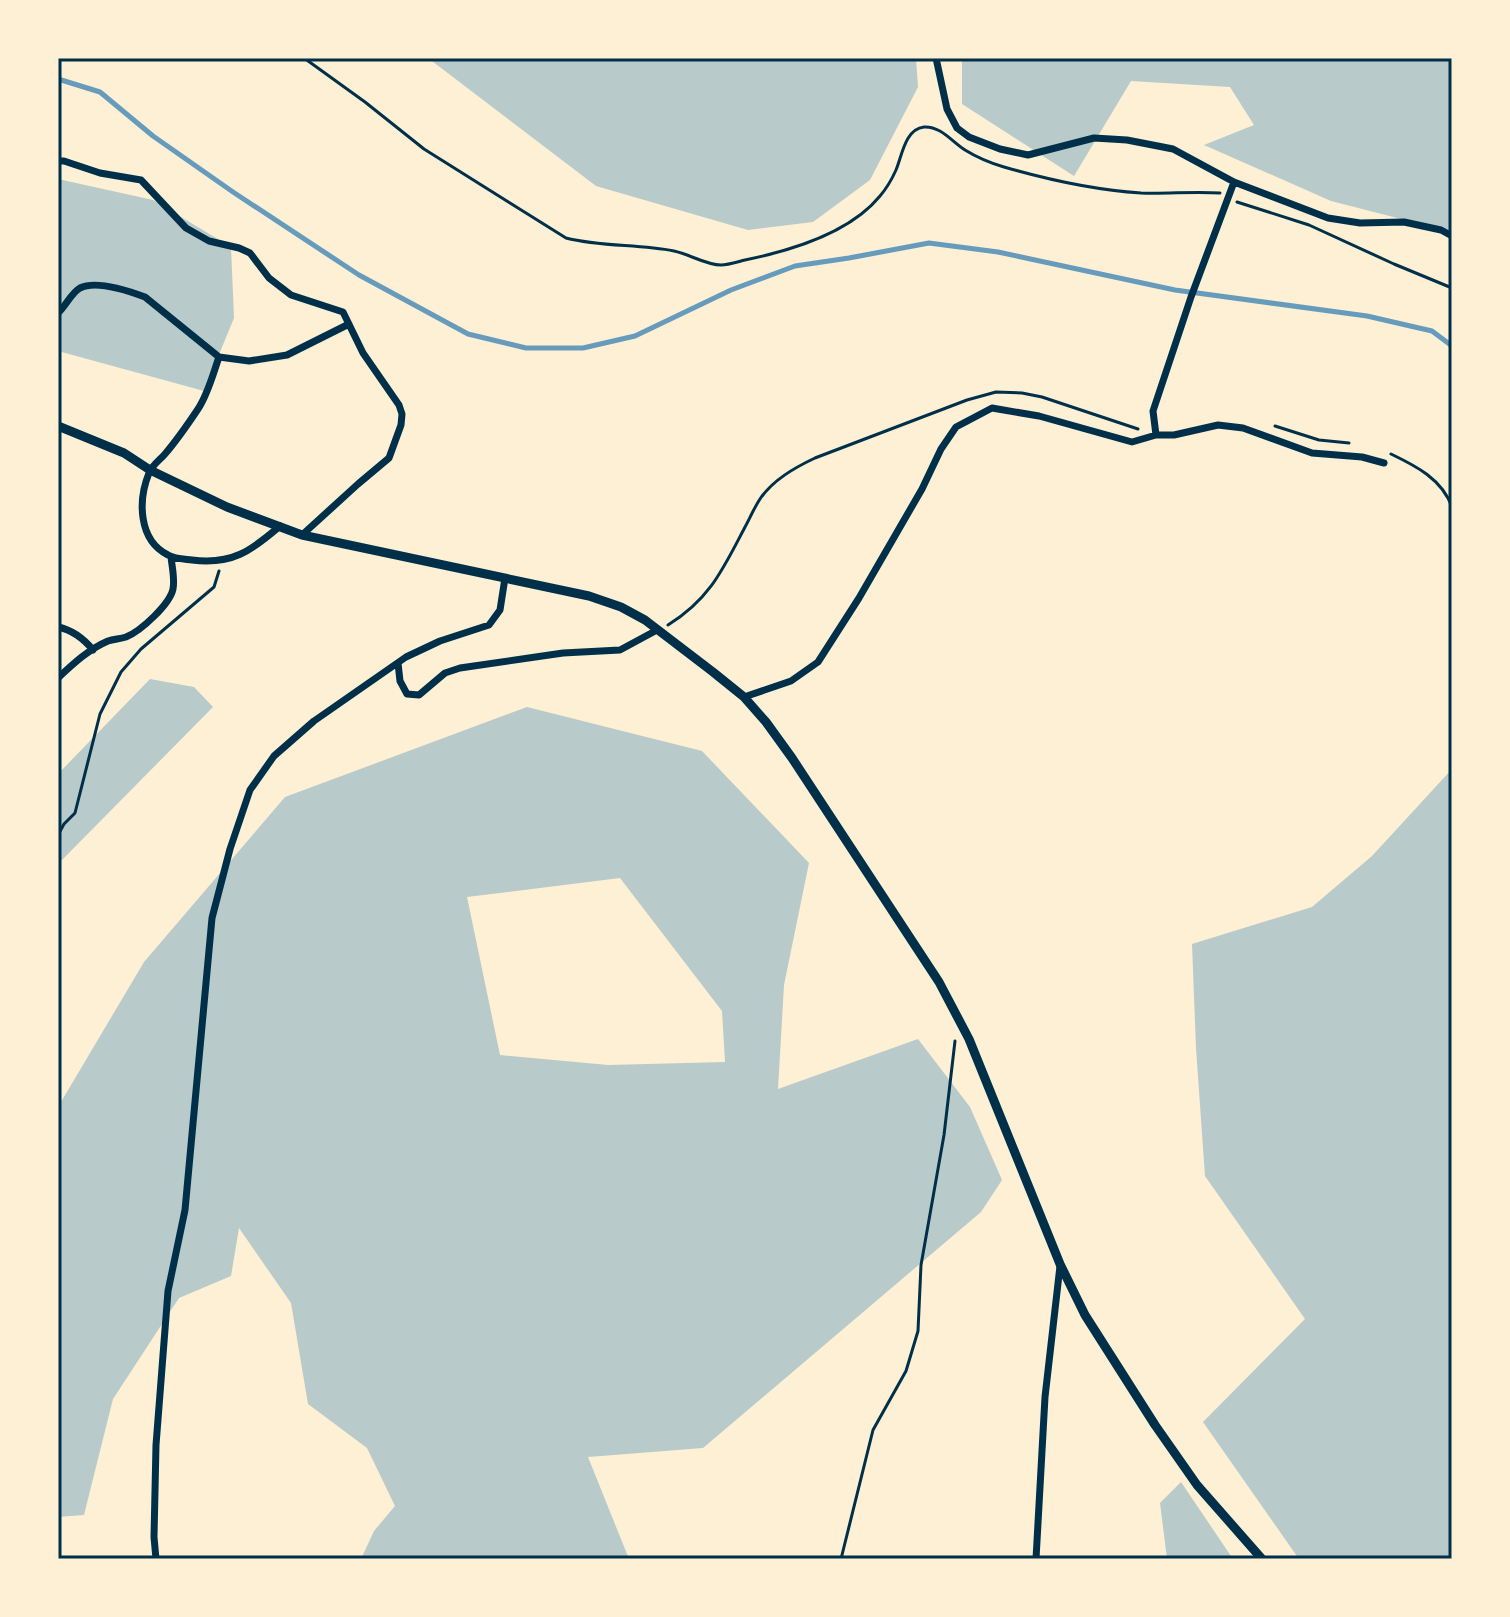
<svg xmlns="http://www.w3.org/2000/svg" width="1510" height="1617" viewBox="0 0 1510 1617" font-family="'DM Sans',sans-serif">
<style>
.green{fill:#b9caca;fill-rule:evenodd}
.lines{fill:none;stroke-linecap:round;stroke-linejoin:round}
.stream{stroke:#669bbc;stroke-width:5}
.path{stroke:#003049;stroke-width:3}
.minor{stroke:#003049;stroke-width:7}
.tertiary{stroke:#003049;stroke-width:9}
.neatline{fill:none;stroke:#003049;stroke-width:3}
</style>
<rect width="100%" height="100%" fill="#fdf0d5"/>
<!-- green -->
<path class="green" d="M428 58H916L918 87 870 180 813 222 748 230 596 186Z
M962 58H1452V232L1331 201 1204 145 1254 125 1230 87 1131 81 1074 176 962 104Z
M58 179 153 200 231 247 234 318 204 391 58 351Z
M150 679 194 687 213 707 58 864V774Z
M527 707 702 751 809 863 784 985 778 1089 918 1039 970 1107 1002 1180 981 1212 703 1448 588 1457 629 1559H361L374 1531 395 1506 367 1448 308 1404 291 1303 239 1228 231 1276 179 1298 113 1399 84 1515 58 1517V1107L144 962 285 797ZM620 878 722 1011 725 1062 608 1065 500 1055 467 897Z
M1452 769V1559H1299L1203 1422 1305 1319 1205 1176 1196 1048 1192 944 1312 907 1372 856Z
M1181 1482 1233 1559H1167L1160 1503Z"/>
<g class="lines">
<!-- stream -->
<path class="stream" d="M58 79 100 92 153 136 233 192 359 275 468 334 526 348H583L635 336 731 290 795 266 849 258 929 243 998 252 1175 290 1367 316 1432 331 1452 346"/>
<!-- path -->
<path class="path" d="M304 58 365 102 424 149 566 238C601 247 638 244 674 251 689 254 706 265 721 265 728 265 737 262 745 260 789 251 850 233 880 196 886 189 892 179 896 170 902 156 905 129 924 127 941 126 952 142 965 150 978 158 990 163 1004 167 1049 180 1095 190 1141 193 1168 194 1194 191 1220 193
M1237 202 1309 225 1394 264 1452 288
M1275 426 1319 440 1349 443
M1391 454C1416 466 1442 479 1452 507
M668 625C710 599 723 569 745 527 750 518 754 508 760 499 773 480 794 468 815 458L967 400 996 392 1022 393 1042 397 1138 429
M58 835 64 824 75 813 100 714 121 672 141 649 214 587 219 571
M841 1559 873 1430 906 1371 918 1331 921 1265 944 1135 955 1041"/>
<!-- minor -->
<path class="minor" d="M936 58 947 109 957 128 969 137 1000 149 1028 155 1094 138 1127 140 1173 149 1234 182 1328 218 1360 223 1404 222 1441 230 1452 236
M58 161H64L100 173 141 180 186 228 209 241 239 248 250 253 269 278 291 295 343 312 363 353 399 405 402 414 401 425 389 458 358 484 302 535
M58 313C66 306 71 293 80 288 96 280 129 291 145 297L219 357 249 361 287 355 349 324
M219 357C213 374 208 394 198 409 188 424 177 440 165 454 160 460 152 465 149 473 138 500 138 540 168 555 175 559 184 559 192 560 232 565 251 551 280 526
M1156 435 1153 411 1191 297 1234 182
M58 627C72 630 84 639 93 650
M398 663 400 681 407 694 419 695 445 673 460 668 563 653 620 650 657 630
M58 678C73 664 89 649 108 641 114 639 120 639 126 637 141 631 170 604 173 589 175 579 172 567 171 557
M744 697 791 681 818 662 859 598 922 489 941 449 956 427 992 408 1039 416 1132 442 1156 435H1174L1218 425 1243 428 1312 453 1362 457 1384 463
M156 1559 154 1537 156 1445 168 1291 185 1210 212 918 230 849 250 790 274 756 314 721 406 657 440 641 489 625 500 610 505 578
M1036 1559 1045 1397 1060 1266"/>
<!-- tertiary -->
<path class="tertiary" d="M58 426 124 453 150 470 227 507 302 535 589 596 621 607 645 620 713 672 744 697 766 722 792 758 939 982 969 1039 1060 1264 1085 1315 1155 1425 1197 1485 1262 1559"/>
</g>
<!-- border -->
<rect width="1510" height="1617" fill="none" stroke="#fdf0d5" stroke-width="120"/>
<rect x="60" y="60" width="1390" height="1497" class="neatline"/>
</svg>
